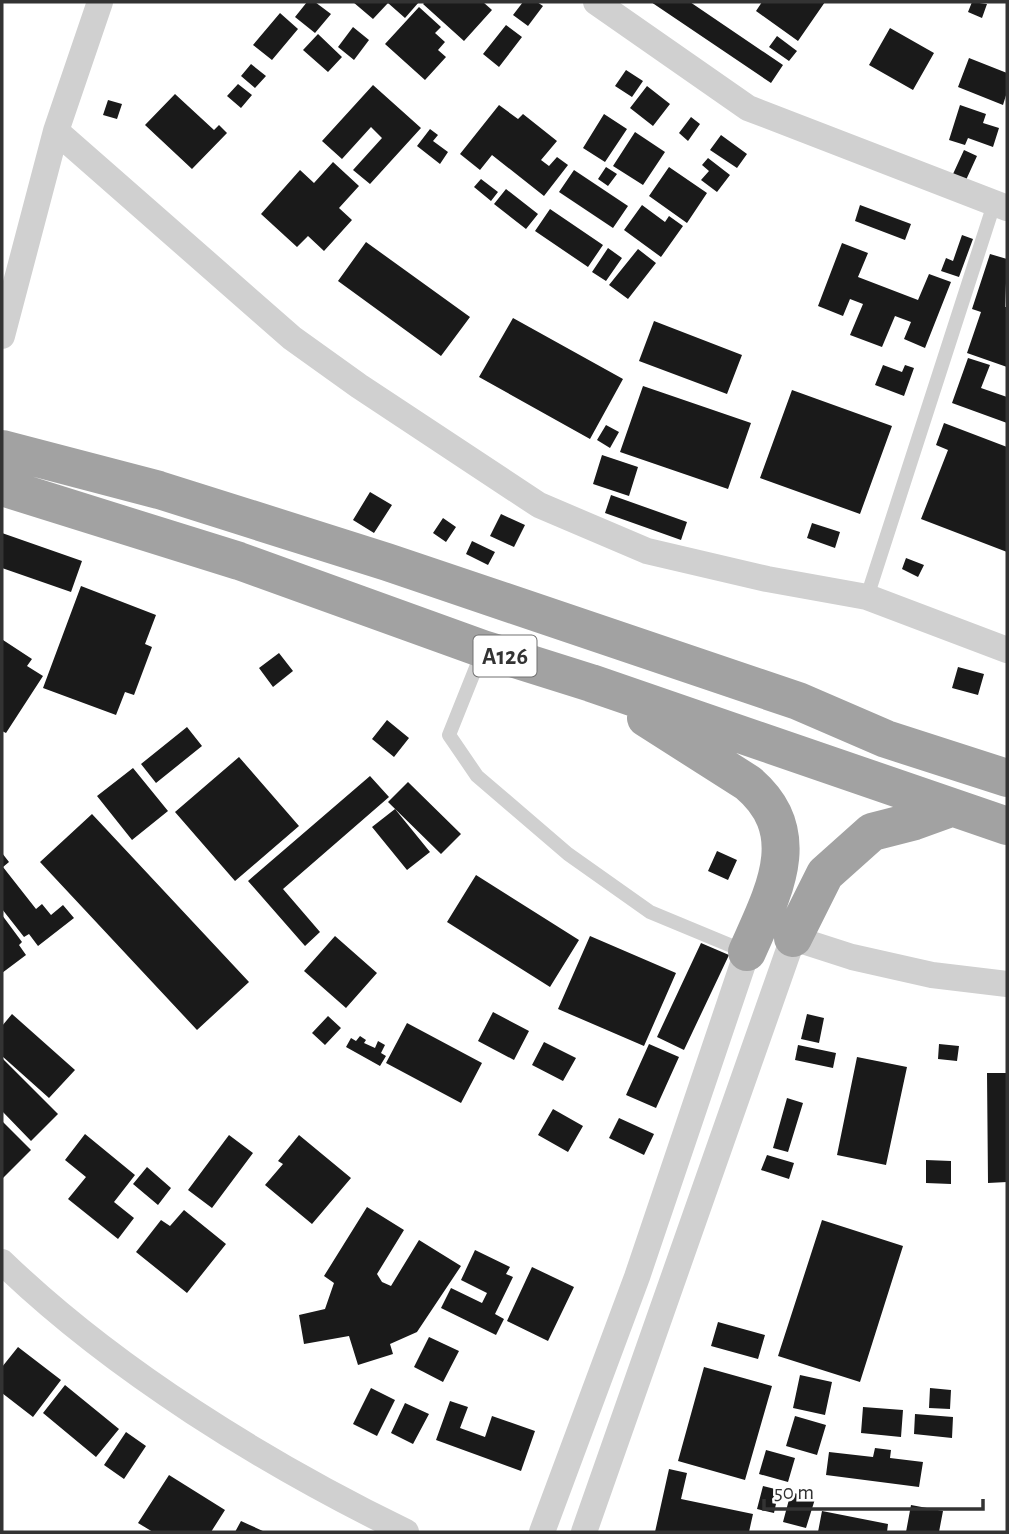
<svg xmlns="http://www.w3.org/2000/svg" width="1009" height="1534" viewBox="0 0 1009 1534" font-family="'Alegreya Sans',sans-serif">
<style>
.building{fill:#1a1a1a}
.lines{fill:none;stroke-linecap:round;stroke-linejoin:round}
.service{stroke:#d0d0d0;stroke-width:14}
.minor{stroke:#d0d0d0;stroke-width:26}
.trunk{stroke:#a2a2a2;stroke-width:38}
.labels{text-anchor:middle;stroke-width:7;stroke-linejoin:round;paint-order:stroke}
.shield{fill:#fff;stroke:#707070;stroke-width:2}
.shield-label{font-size:24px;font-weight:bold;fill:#333}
</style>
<rect width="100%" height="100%" fill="#fff"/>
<!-- building -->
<path class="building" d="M307 2H315L331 14 315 33 295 17Z
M353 2H419L405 18 388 3 373 19Z
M425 2H483L492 10 464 41 423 4Z
M523 2H537L543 6 528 26 513 15Z
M651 2H690L783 65 771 83Z
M762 2H825L798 41 756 11Z
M972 2 987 4 982 18 968 12Z
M419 7 441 27 435 33 445 42 438 50 446 57 425 80 385 44Z
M280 13 298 29 272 60 253 45Z
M506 25 522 37 499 67 483 54Z
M353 27 369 40 354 60 338 47Z
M890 28 934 53 913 90 869 65Z
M318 34 342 57 328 72 303 50Z
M777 36 797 51 789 61 769 47Z
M969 58 1007 73V92L1003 105 958 87Z
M251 64 266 76 255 88 241 76Z
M626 70 643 81 632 97 615 86Z
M238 84 252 95 241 108 227 96Z
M373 85 421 128 370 184 353 170 382 138 371 127 342 159 322 141Z
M647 86 670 104 653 126 630 108Z
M175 94 214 130 219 125 227 133 192 169 145 125Z
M108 100 122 104 117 119 103 115Z
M499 105 518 119 523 114 557 141 541 160 549 166 557 157 568 165 544 196 492 155 480 170 460 154Z
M960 105 986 114 983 123 999 128 993 147 968 138 965 145 949 140Z
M604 114 627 129 605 162 583 148Z
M691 117 700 124 688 141 679 133Z
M430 129 438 135 433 141 448 152 440 164 417 146Z
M635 132 665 152 643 185 613 166Z
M721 135 747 154 737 168 710 150Z
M964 150 977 156 966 180 953 174Z
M708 158 730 175 717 192 701 180 709 171 702 165Z
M333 162 359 186 339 208 352 220 324 251 308 236 297 247 261 214 300 170 314 183Z
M606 167 617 174 608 186 598 179Z
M669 167 707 193 687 223 649 196Z
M574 170 628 206 613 228 559 192Z
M481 179 498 192 491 201 474 187Z
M506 189 538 214 526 229 494 204Z
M642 205 665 222 669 216 683 226 661 257 624 230Z
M860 205 911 224 905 240 855 221Z
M550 209 603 245 588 267 535 231Z
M962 235 973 239 959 277 941 271 946 258 953 261Z
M366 242 470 317 441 356 338 281Z
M842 243 868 253 858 277 918 300 929 274 951 282 925 348 904 339 911 322 895 316 882 347 850 335 863 304 850 299 843 316 818 306Z
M608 248 622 258 606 281 592 272Z
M638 249 656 263 628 299 609 285Z
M990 254 1007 259 1005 307H1007V367L967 353 981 312 972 309Z
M513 318 623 379 590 439 479 377Z
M654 321 742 355 727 394 639 361Z
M968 358 990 365 981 388 1007 397V423L952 403Z
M883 365 902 372 905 365 914 368 904 396 875 385Z
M643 386 751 423 728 489 620 452Z
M792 390 892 426 860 514 760 478Z
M944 423 1007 447V552L921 519 948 450 936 445Z
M606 425 619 432 610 448 597 440Z
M602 455 638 467 629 496 593 484Z
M370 492 392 505 374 533 353 520Z
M611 495 687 522 681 540 605 513Z
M501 514 525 525 514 547 490 536Z
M443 518 456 527 446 542 433 533Z
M812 523 840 532 835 548 807 538Z
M2 533 82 561 71 592 2 568Z
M472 541 495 552 488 565 466 554Z
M906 558 924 565 918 577 902 569Z
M81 586 156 615 145 644 152 647 134 695 125 692 116 715 43 688Z
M3 640 32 659 27 666 43 676 6 733 2 731Z
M279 653 293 671 273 687 259 668Z
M958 667 984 674 978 695 952 688Z
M387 720 409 738 394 757 372 739Z
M187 727 202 746 156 783 141 764Z
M239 757 299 826 235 881 175 812Z
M133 768 168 811 132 840 97 796Z
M370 776 389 797 283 889 320 932 305 946 248 881Z
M408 782 461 834 441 854 388 802Z
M395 809 430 852 407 870 372 827Z
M92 814 249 982 197 1030 40 862Z
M717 851 737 860 728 880 708 871Z
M2 853 9 862 3 867 36 909 42 904 51 915 63 905 74 918 38 946 29 934 24 937 2 909Z
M476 875 579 940 550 987 447 922Z
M2 915 22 942 19 945 26 955 2 973Z
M335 936 377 973 346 1008 304 971Z
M590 936 676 973 644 1046 558 1009Z
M701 943 729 955 684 1050 657 1037Z
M493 1012 529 1031 514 1060 478 1041Z
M12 1014 75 1070 49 1098 2 1056V1026Z
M807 1014 824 1018 819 1043 801 1039Z
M328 1016 341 1028 325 1045 312 1033Z
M407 1023 482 1063 461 1103 386 1063Z
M360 1036 366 1040 364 1043 375 1048 378 1041 385 1045 381 1053 386 1056 380 1066 346 1047 351 1038 356 1041Z
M544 1042 576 1058 563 1081 532 1065Z
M649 1044 679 1057 656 1108 626 1095Z
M939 1044 959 1046 957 1061 938 1059Z
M798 1045 836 1053 833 1068 795 1060Z
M857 1057 907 1067 886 1165 837 1155Z
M2 1058 58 1114 31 1141 2 1111Z
M987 1073H1007V1182L988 1183Z
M787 1098 803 1103 788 1152 773 1148Z
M553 1109 583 1126 568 1152 538 1135Z
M619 1118 654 1134 644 1155 609 1138Z
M2 1121 31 1150 2 1179Z
M85 1134 135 1175 114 1202 134 1218 118 1239 68 1199 86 1177 65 1160Z
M229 1135 253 1153 212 1208 188 1190Z
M299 1135 351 1178 312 1224 265 1185 283 1164 278 1161Z
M767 1155 794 1163 789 1179 761 1170Z
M926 1160 951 1161V1184L926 1183Z
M147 1167 171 1188 158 1205 133 1184Z
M367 1207 404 1230 377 1274 382 1282 391 1286 419 1240 461 1266 417 1332 390 1344 393 1354 358 1365 349 1336 304 1344 299 1315 325 1309 334 1283 324 1276Z
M184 1210 226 1244 187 1293 136 1252 161 1220 170 1226Z
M822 1220 903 1246 860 1382 778 1356Z
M475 1250 510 1267 506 1274 513 1277 495 1314 504 1319 496 1335 441 1308 451 1288 482 1303 487 1293 461 1280Z
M532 1267 574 1287 548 1341 507 1321Z
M718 1322 765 1335 758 1359 711 1346Z
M429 1337 459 1351 443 1382 414 1367Z
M18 1347 61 1380 33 1417 2 1393V1367Z
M704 1367 772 1386 745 1480 678 1461Z
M800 1375 832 1382 825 1415 793 1408Z
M65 1385 119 1429 96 1457 43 1413Z
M371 1388 395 1400 377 1436 353 1424Z
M930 1388 951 1390 950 1409 929 1408Z
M450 1401 468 1407 460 1428 485 1437 492 1416 535 1431 521 1471 436 1440Z
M405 1403 429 1414 413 1444 391 1433Z
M863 1407 903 1410 901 1437 861 1433Z
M915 1414 953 1417 952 1438 914 1434Z
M795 1416 826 1425 817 1455 786 1446Z
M126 1432 146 1446 124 1479 104 1465Z
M875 1448 891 1450 890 1458 923 1462 919 1487 826 1475 829 1452 873 1457Z
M766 1450 795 1458 788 1482 759 1474Z
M669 1469 687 1473 681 1499 753 1514 749 1532H655Z
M169 1475 225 1510 211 1532H153L138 1523Z
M763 1486 779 1490 774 1513 757 1509Z
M791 1492 815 1499 806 1528 783 1522Z
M911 1505 943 1511 939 1532H906Z
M822 1511 888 1524 887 1532H818Z
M241 1521 265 1532H235Z"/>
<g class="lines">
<!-- service -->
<path class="service" d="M867 597 994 204
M483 650 449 735 477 776 568 854 650 912 744 951"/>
<!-- minor -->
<path class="minor" d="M596 2 748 108 1007 208
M56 131 292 338 359 386 539 505 647 551 767 579 867 597 1007 650
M2 336 56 131 100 2
M2 1262C115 1371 265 1463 406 1532
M542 1532 637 1277 747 952
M584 1532 793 938 852 957 932 975 1007 984"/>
<!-- trunk -->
<path class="trunk" d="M2 449 159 490 387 562 798 701 886 739 1007 778
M2 487 239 561 483 649 591 683 1007 826
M646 718 748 783C807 833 773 893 747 952
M793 938 825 874 872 832 915 821 951 808"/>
</g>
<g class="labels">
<!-- shield labels -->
<rect class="shield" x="473.5" y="635.5" width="63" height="41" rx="5"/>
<g class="shield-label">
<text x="505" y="664">A126</text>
</g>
</g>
<!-- border -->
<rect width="1009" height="1534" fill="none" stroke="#333333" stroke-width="7"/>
<!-- scale -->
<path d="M764 1499v10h219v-10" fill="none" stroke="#333333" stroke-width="3.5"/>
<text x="774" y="1499" font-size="21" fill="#333333" stroke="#ffffff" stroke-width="5" paint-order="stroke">50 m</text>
</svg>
